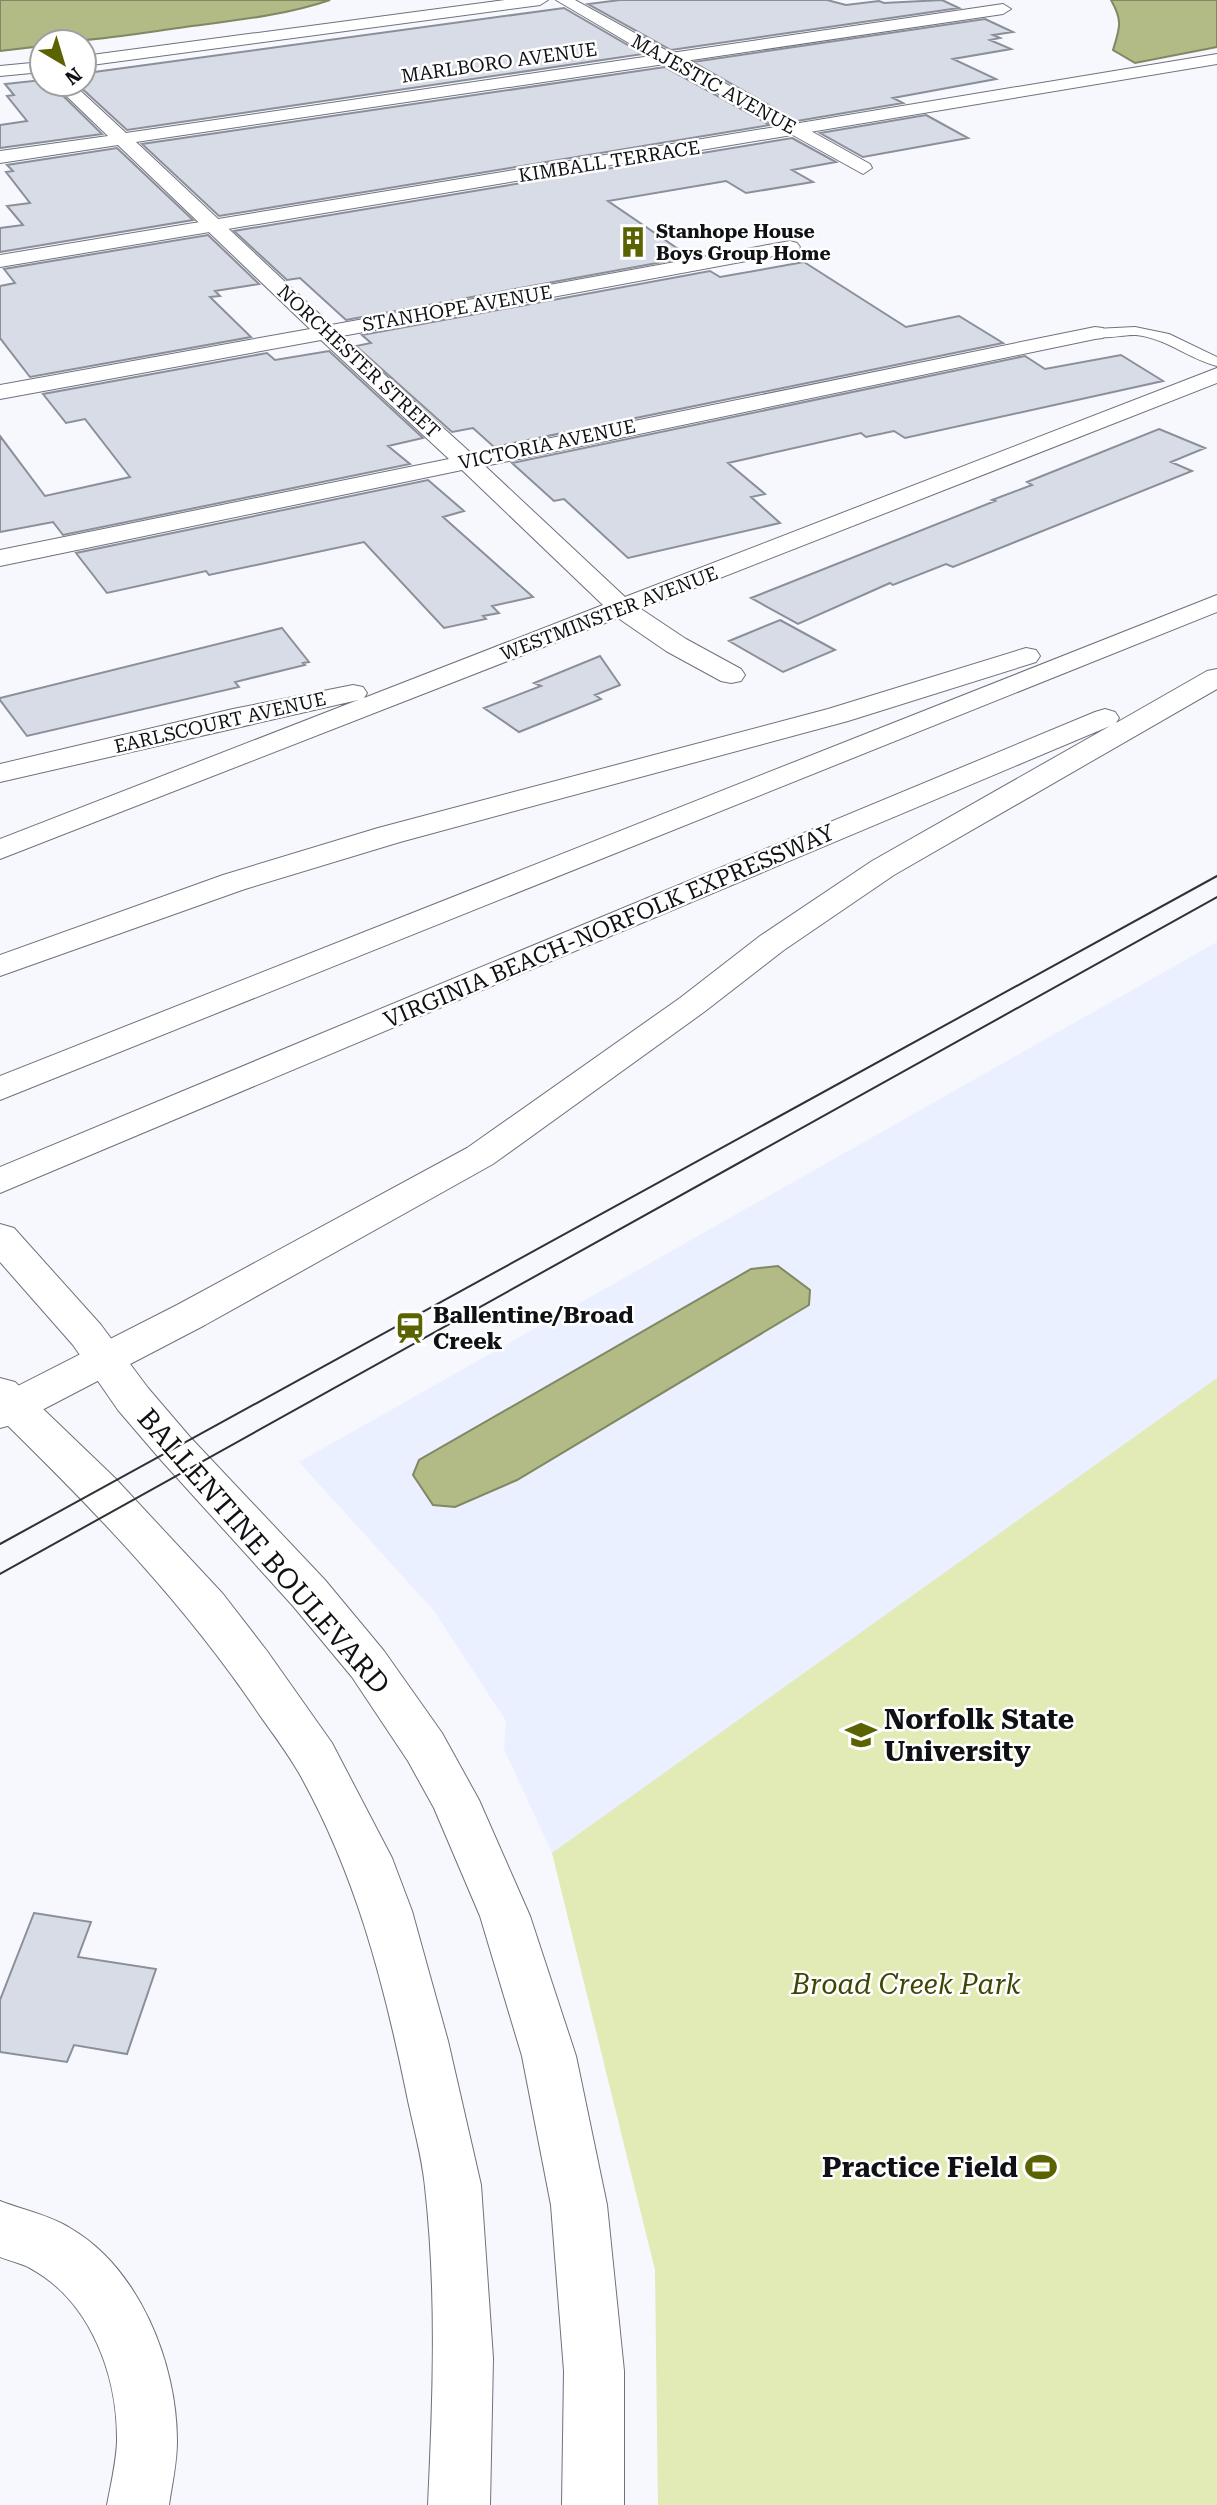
<svg xmlns="http://www.w3.org/2000/svg" width="1217" height="2505" viewBox="0 0 1217 2505" font-family="'Roboto Serif',serif">
<style>
.built{fill:#eaf0ff}
.green{fill:#e2eab5}
.water{fill:#b2ba85;stroke:#818763;stroke-width:2}
.building{fill:#d8dce7;stroke:#8b8f9a;stroke-width:2}
.lines{fill:none;stroke-linecap:round;stroke-linejoin:round}
.service-casing{stroke:#6e727c;stroke-width:2}
.minor-casing{stroke:#6e727c;stroke-width:2}
.tertiary-casing{stroke:#6e727c;stroke-width:2}
.secondary-casing{stroke:#6e727c;stroke-width:2}
.motorway-casing{stroke:#6e727c;stroke-width:2}
.service{fill:#fff;fill-rule:evenodd}
.minor{fill:#fff;fill-rule:evenodd}
.tertiary{fill:#fff;fill-rule:evenodd}
.secondary{fill:#fff;fill-rule:evenodd}
.motorway{fill:#fff;fill-rule:evenodd}
.tram{stroke:#2f3135;stroke-width:2}
.labels{text-anchor:middle;stroke-width:5;stroke-linejoin:round;paint-order:stroke}
.far-street-label{font-size:19px;fill:#0f1114;stroke:#fff}
.far-poi-label{font-size:19px;font-weight:bold;fill:#0f1114;stroke:#fff;text-anchor:start}
.street-label{font-size:23px;fill:#0f1114;stroke:#fff}
.poi-label{font-size:23px;font-weight:bold;fill:#0f1114;stroke:#fff;text-anchor:start}
.near-street-label{font-size:28px;fill:#0f1114;stroke:#fff}
.near-poi-label{font-size:28px;font-weight:bold;fill:#0f1114;stroke:#fff;text-anchor:start}
.near-park-label{font-size:28px;font-style:italic;fill:#404504;stroke:#fff}
</style>
<rect width="100%" height="100%" fill="#f6f8fd"/>
<!-- built -->
<path class="built" d="M1217 942V2505L665 2325 619 2058 552 1853 504 1749 506 1721 434 1611 299 1462Z"/>
<!-- green -->
<path class="green" d="M1217 1378V2505H658L655 2270 552 1853Z"/>
<!-- water -->
<path class="water" d="M0 0H330C286 15 239 20 192 26 142 33 93 42 42 42V46L0 51Z
M1111 0H1217V47L1135 63 1113 50C1120 27 1123 21 1111 0Z
M778 1266 810 1290 809 1305 517 1480 455 1507 433 1505 413 1475 419 1460 751 1269Z"/>
<!-- building -->
<path class="building" d="M620 0H827L846 5 879 1 884 3 942 0 959 8 671 50 588 4Z
M564 8 643 54 127 130 77 84H84V75L87 73Z
M985 19 1013 32 993 35 1000 38 990 40 1011 49 953 59 996 79 893 98 903 103 797 121 693 62Z
M665 67 770 125 219 216 142 144Z
M42 80V84H51L102 134 0 148V125L27 121 7 96 14 95 5 84Z
M926 115 968 138 863 157 820 133Z
M792 138 836 162 792 170 813 182 746 193 726 181 608 201 690 257 346 320 300 278 287 280 234 231Z
M117 148 193 220 0 252V228L23 225 7 206 30 203 6 172 13 171 7 165Z
M208 235 259 284 215 291 220 296 210 297 251 337 30 377 0 338V286L15 283 4 269Z
M804 262 906 327 959 316 1003 343 494 447 473 428 452 432 356 346 371 343 362 335 710 271 720 277Z
M329 351 423 438 388 446 410 464 63 535 53 522 0 532V436L45 496 130 477 85 419 66 423 43 394 267 353 275 360Z
M1121 355 1163 381 905 438 894 431 866 437 861 433 728 463 765 494 751 497 780 523 628 558 564 499 554 501 512 463 1025 356 1045 369Z
M1159 429 1205 448 1171 462 1192 471 953 567 946 564 893 585 890 583 798 624 751 598 995 501 992 500 1032 485 1027 482Z
M428 480 464 511 443 517 533 597 492 606 499 613 483 616 486 619 444 628 364 542 209 575 206 571 107 593 76 553Z
M780 620 835 650 783 672 729 641Z
M282 628 309 662 303 663 305 665 235 682 239 687 27 736 0 700V698Z
M600 656 620 685 595 695 601 699 519 732 484 708 541 686 534 683Z
M34 1913 91 1922 78 1957 156 1969 127 2054 74 2045 67 2062 0 2052V2000Z"/>
<g class="lines">
<defs>
<path id="service" d="M1135 327 1169 334 1217 357V366C1189 359 1166 338 1136 335 1122 334 1099 342 1088 333L1095 329Z"/>
<path id="minor" d="M505 0H548L540 5 84 66V56Z
M556 0H575L671 53 1003 4 1011 9 1003 14 685 61 870 164 872 168 863 174 665 64 136 142 331 325 790 241 797 243 800 247 797 251 790 253 342 336 472 454 1095 327 1103 328 1106 333 1103 338 1095 339 485 466 625 597 1217 368V383L641 609 686 639 741 669 745 675 741 681 731 683 721 681 666 651 618 618 0 859V839L358 700 0 782V764L233 709 353 685 363 687 367 693 364 698 603 605 462 470 0 566V550L449 459 321 340 0 399V385L310 329 118 145 0 163V151L108 136 54 84H73L126 133 651 56Z
M42 62V72L0 76V66Z
M0 2201C23 2210 49 2215 70 2228 139 2268 177 2363 177 2441 177 2463 172 2484 169 2505H107C111 2484 116 2463 117 2442 118 2376 91 2301 30 2268 21 2263 10 2261 0 2257Z"/>
<path id="tertiary" d="M1217 54V64L0 267V255Z"/>
<path id="secondary" d="M0 1224 14 1228 101 1325 148 1388 190 1437 325 1580 384 1651 442 1733 479 1800 530 1916 576 2056 607 2205 624 2371V2505H562L564 2371 551 2205 522 2056 480 1916 434 1808 408 1761 352 1677 293 1606 160 1459 118 1410 73 1345 0 1262Z
M0 1378 15 1382 115 1478 223 1594 267 1651 332 1743 392 1858 412 1911 448 2041 481 2185 493 2358 490 2505H428C433 2399 437 2293 425 2187 422 2155 412 2122 406 2091 383 1979 355 1873 299 1773 288 1754 274 1735 261 1717 187 1606 95 1511 0 1418Z"/>
<path id="motorway" d="M1217 595V612L0 1100V1076Z
M1026 648 1036 650 1040 656 1036 662 848 721 400 842 245 889 0 976V955L223 875 378 828 828 709Z
M1217 669V689L894 875 784 950 704 1012 493 1164 205 1325 15 1424 0 1428V1395L177 1305 467 1148 680 998 760 936 872 861 1110 726 0 1193V1167L1095 712 1105 709 1115 712 1119 718 1116 723 1207 671Z"/>
</defs>
<!-- service casing -->
<use href="#service" class="service-casing"/>
<!-- minor casing -->
<use href="#minor" class="minor-casing"/>
<!-- tertiary casing -->
<use href="#tertiary" class="tertiary-casing"/>
<!-- secondary casing -->
<use href="#secondary" class="secondary-casing"/>
<!-- motorway casing -->
<use href="#motorway" class="motorway-casing"/>
<!-- service -->
<use href="#service" class="service"/>
<!-- minor -->
<use href="#minor" class="minor"/>
<!-- tertiary -->
<use href="#tertiary" class="tertiary"/>
<!-- secondary -->
<use href="#secondary" class="secondary"/>
<!-- motorway -->
<use href="#motorway" class="motorway"/>
<!-- tram -->
<path class="tram" d="M0 1544 1217 876
M0 1574 1217 897"/>
</g>
<!-- icons -->
<defs>
<symbol id="building-bare" viewBox="-9 -9 18 18"><path d="M-4-6H4V6H1V3H-1V6H-4ZM-2.5-4.3h1.7v1.8h-1.7ZM.8-4.3h1.7v1.8H.8ZM-2.5-1h1.7V.8h-1.7ZM.8-1h1.7V.8H.8Z" fill="#5b6200" stroke="#fff" stroke-width="2.5" paint-order="stroke"/></symbol>
<symbol id="station-bare" viewBox="-9 -9 18 18"><path d="M-3-6H3Q5-6 5-4V2Q5 4 3 4L4.5 6H3L1.5 4h-3L-3 6H-4.5L-3 4Q-5 4-5 2V-4Q-5-6-3-6ZM-3.5-4v3h7v-3ZM-3.5 1v1.5H-2V1ZM2 1v1.5H3.5V1Z" fill="#5b6200" stroke="#fff" stroke-width="2.5" paint-order="stroke"/></symbol>
<symbol id="university-bare" viewBox="-9 -9 18 18"><path d="M0-5L7-2L0 1L-7-2ZM-4 1L0 2.5L4 1V4Q0 6-4 4Z" fill="#5b6200" stroke="#fff" stroke-width="2.5" paint-order="stroke"/></symbol>
<symbol id="stadium-bare" viewBox="-9 -9 18 18"><path d="M0-5a6.5 5 0 1 0 0 10a6.5 5 0 1 0 0-10ZM-3.5-1.8h7v3.6h-7Z" fill="#5b6200" stroke="#fff" stroke-width="2.5" paint-order="stroke"/></symbol>
</defs>
<g fill-rule="evenodd">
<use href="#building-bare" x="611" y="220" width="44" height="44"/>
<use href="#station-bare" x="388" y="1306" width="44" height="44"/>
<use href="#university-bare" x="839" y="1713" width="44" height="44"/>
<use href="#stadium-bare" x="1019" y="2145" width="44" height="44"/>
</g>
<g class="labels">
<!-- far-street labels -->
<g class="far-street-label">
<text transform="translate(499 62) rotate(-8)" y="7">MARLBORO AVENUE</text>
<text transform="translate(714 84) rotate(29)" y="7">MAJESTIC AVENUE</text>
<text transform="translate(609 161) rotate(-9)" y="7">KIMBALL TERRACE</text>
<text transform="translate(457 308) rotate(-10)" y="7">STANHOPE AVENUE</text>
<text transform="translate(359 361) rotate(43)" y="7">NORCHESTER STREET</text>
<text transform="translate(547 444) rotate(-12)" y="7">VICTORIA AVENUE</text>
<text transform="translate(609 613) rotate(-21)" y="7">WESTMINSTER AVENUE</text>
<text transform="translate(220 722) rotate(-13)" y="7">EARLSCOURT AVENUE</text>
</g>
<!-- far-poi labels -->
<g class="far-poi-label">
<text x="656" y="238">Stanhope House<tspan x="656" dy="22">Boys Group Home</tspan></text>
</g>
<!-- street labels -->
<g class="street-label">
<text transform="translate(609 926) rotate(-23)" y="8">VIRGINIA BEACH-NORFOLK EXPRESSWAY</text>
</g>
<!-- poi labels -->
<g class="poi-label">
<text x="433" y="1323">Ballentine/Broad<tspan x="433" dy="26">Creek</tspan></text>
</g>
<!-- near-street labels -->
<g class="near-street-label">
<text transform="translate(264 1551) rotate(49)" y="10">BALLENTINE BOULEVARD</text>
</g>
<!-- near-poi labels -->
<g class="near-poi-label">
<text x="884" y="1729">Norfolk State<tspan x="884" dy="32">University</tspan></text>
<text x="1018" y="2177" text-anchor="end">Practice Field</text>
</g>
<!-- near-park labels -->
<g class="near-park-label">
<text x="906" y="1994">Broad Creek Park</text>
</g>
</g>
<!-- north arrow -->
<g transform="translate(63 63) rotate(142)"><circle r="33" fill="#ffffff" stroke="#9fa0a1" stroke-width="2"/>
<path d="M0-5L12 26L0 18L-12 26Z" fill="#5b6200"/>
<text y="-10" font-size="19" font-weight="bold" text-anchor="middle" fill="#0f1114">N</text>
</g>
</svg>
